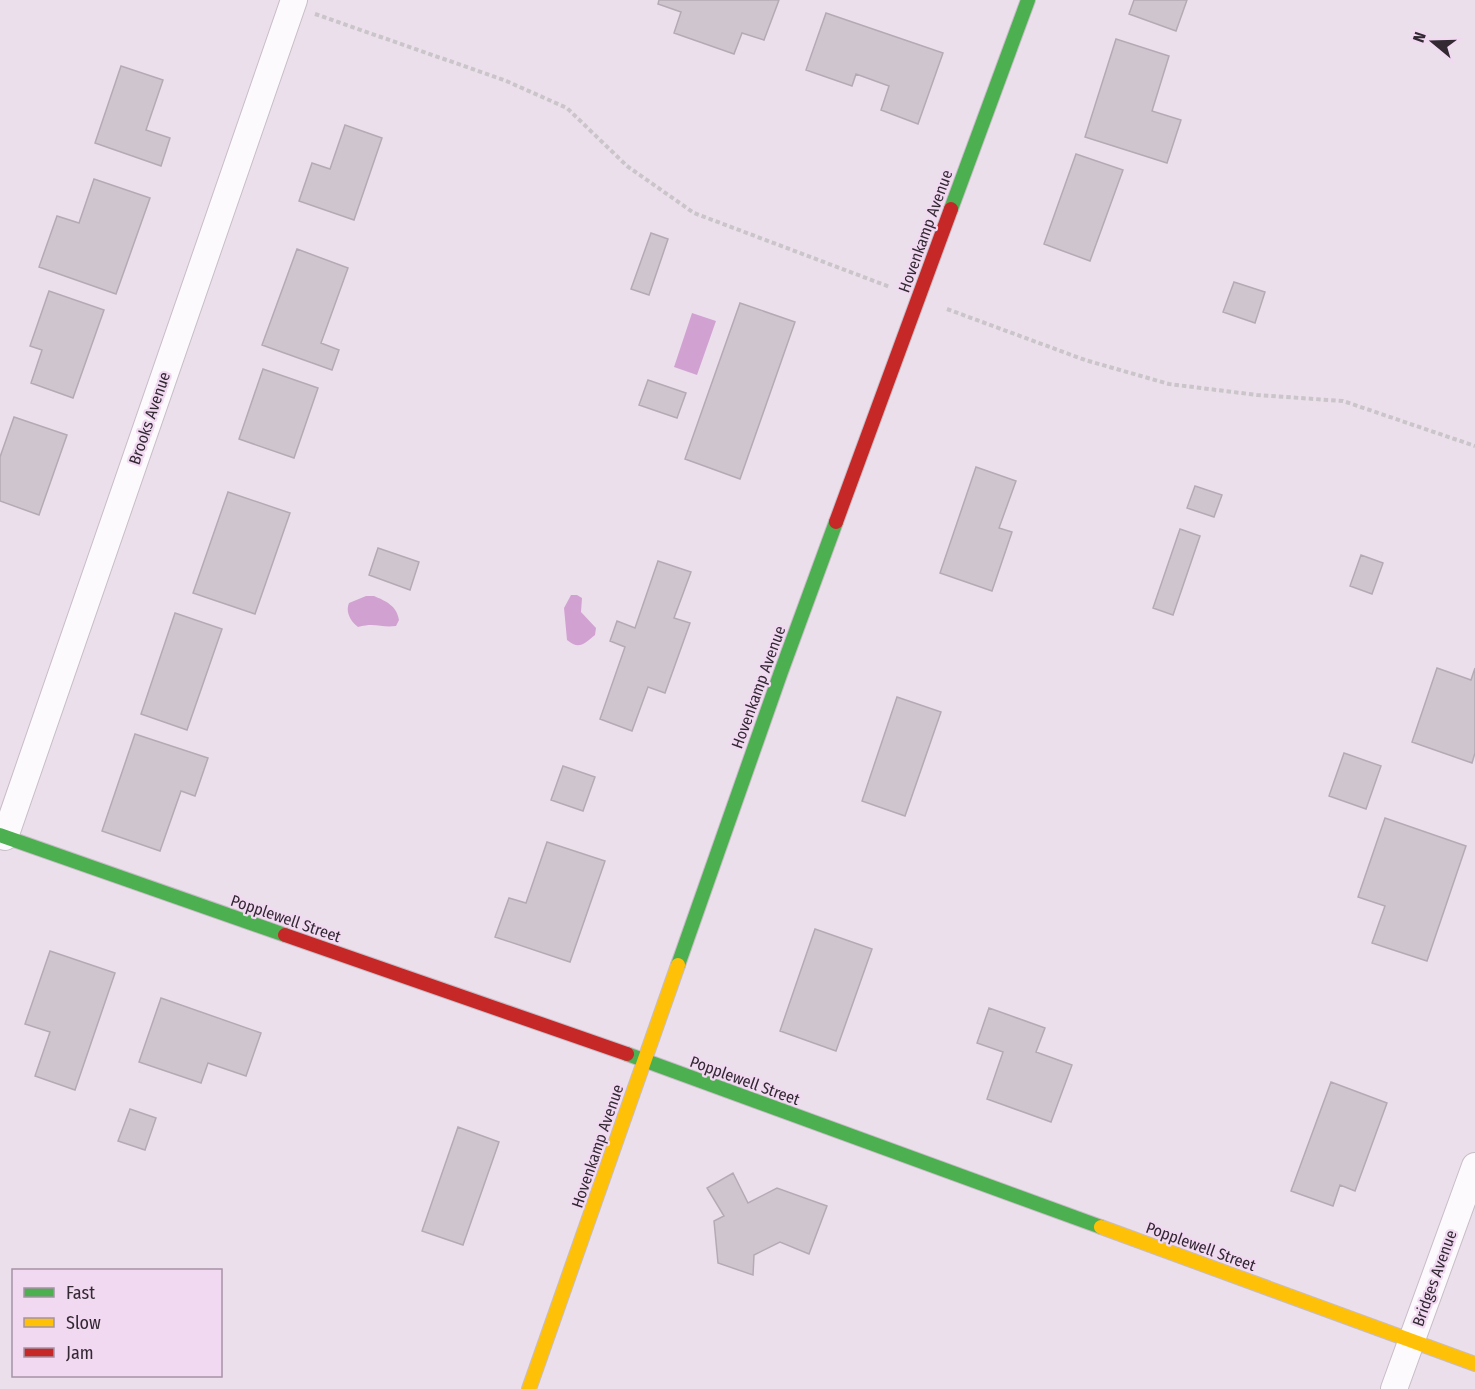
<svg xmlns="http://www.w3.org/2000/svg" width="1475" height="1389" viewBox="0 0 1475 1389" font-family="'Fira Sans Condensed',sans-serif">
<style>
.water{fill:#d1a2d1}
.building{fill:#cfc5cf;stroke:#b4aab4;stroke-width:1.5}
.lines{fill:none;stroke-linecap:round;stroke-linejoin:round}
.street-casing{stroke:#c7bdc7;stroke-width:28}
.fast-casing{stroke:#c7bdc7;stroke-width:16}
.slow-casing{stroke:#c7bdc7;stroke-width:16}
.jam-casing{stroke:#c7bdc7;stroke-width:16}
.path{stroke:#c9c5c9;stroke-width:4;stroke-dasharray:4.5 3;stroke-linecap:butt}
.street{stroke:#fcfafc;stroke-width:26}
.fast{stroke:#4caf50;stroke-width:14}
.slow{stroke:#ffc107;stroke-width:14}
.jam{stroke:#c62828;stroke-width:14}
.labels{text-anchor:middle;stroke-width:4.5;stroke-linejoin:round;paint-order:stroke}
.street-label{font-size:16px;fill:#322932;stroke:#f2d9f2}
</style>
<rect width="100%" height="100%" fill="#ecdfec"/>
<!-- water -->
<path class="water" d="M692 313 716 321 697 375 674 367Z
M571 595H577L582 598 581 612 596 628 595 635C584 644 579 650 567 640L564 608Z
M374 596C386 601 397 606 399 620L396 626C380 628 376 622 358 627 351 622 345 612 349 603L366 596Z"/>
<!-- building -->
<path class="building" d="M659 0H779L764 40 742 33 734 54 674 33 681 12 658 4Z
M1134 0H1187L1176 31 1129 14Z
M826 13 943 53 918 124 881 110 889 86 856 74 852 86 806 70Z
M1116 39 1169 56 1152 111 1181 120 1167 163 1085 137Z
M121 66 163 80 146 130 170 138 161 166 95 143Z
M345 125 382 138 354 220 299 201 312 163 330 169Z
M1076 154 1123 170 1090 261 1044 244Z
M94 179 150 198 116 294 39 267 57 216 79 223Z
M651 233 668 239 649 295 631 289Z
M297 249 348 268 321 343 339 350 332 370 262 345Z
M1234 282 1265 292 1255 323 1223 312Z
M49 291 104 310 73 398 31 383 42 350 30 346Z
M740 303 795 322 740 479 685 459Z
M263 369 318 388 294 458 239 439Z
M648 380 686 393 677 418 639 405Z
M14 417 67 435 39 515 0 501V457Z
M976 467 1016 481 999 528 1012 532 992 591 940 573Z
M1195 486 1222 495 1214 517 1187 508Z
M228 492 290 513 255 614 193 593Z
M1180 529 1200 536 1173 615 1153 608Z
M378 548 419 562 410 590 369 575Z
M1361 555 1383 563 1372 594 1350 586Z
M658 561 691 572 674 618 690 623 665 693 648 687 632 731 600 719 625 647 610 641 617 621 635 628Z
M175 613 222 629 187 730 141 714Z
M1437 668 1471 680 1475 668V753L1472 763 1412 742Z
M897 697 941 712 905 816 862 801Z
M135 734 208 758 195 796 181 791 160 851 102 831Z
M1344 753 1381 766 1366 809 1329 796Z
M563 766 595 777 583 811 551 800Z
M1385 818 1466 846 1427 961 1372 943 1385 906 1358 897Z
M547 842 605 861 570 962 495 937 509 898 526 903Z
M815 929 872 949 836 1051 780 1031Z
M50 951 115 973 75 1090 35 1076 50 1032 25 1024Z
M161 998 261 1033 246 1076 208 1063 201 1083 139 1062Z
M989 1008 1045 1028 1036 1052 1072 1065 1051 1122 987 1099 1003 1052 977 1043Z
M1331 1082 1387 1103 1355 1191 1340 1185 1333 1206 1291 1191Z
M130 1109 156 1118 145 1150 118 1141Z
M458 1127 499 1142 463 1245 422 1231Z
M733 1173 748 1203 777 1188 827 1206 809 1254 780 1242 754 1255 753 1275 718 1263 714 1221 724 1216 707 1188Z"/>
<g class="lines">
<defs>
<path id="street" d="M5 837 294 0
M1394 1389 1475 1166"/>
<path id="fast" d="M951 209 1028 0
M0 835 285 935
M678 965 781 672 836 522
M627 1054 1101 1227"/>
<path id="slow" d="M1101 1227 1475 1364
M529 1389 678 965"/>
<path id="jam" d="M836 522 951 209
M285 935 627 1054"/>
</defs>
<!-- street casing -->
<use href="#street" class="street-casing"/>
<!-- fast casing -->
<use href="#fast" class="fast-casing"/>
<!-- slow casing -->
<use href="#slow" class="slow-casing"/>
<!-- jam casing -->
<use href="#jam" class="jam-casing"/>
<!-- path -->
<path class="path" d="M315 14 504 80 567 108 627 166 694 213 890 287
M947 309 1085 360 1169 384 1257 395 1343 401 1475 446"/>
<!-- street -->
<use href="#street" class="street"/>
<!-- fast -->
<use href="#fast" class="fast"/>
<!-- slow -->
<use href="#slow" class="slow"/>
<!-- jam -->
<use href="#jam" class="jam"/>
</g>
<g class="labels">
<!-- street labels -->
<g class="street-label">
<text transform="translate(925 231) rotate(-70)" y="6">Hovenkamp Avenue</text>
<text transform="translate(149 418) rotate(-71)" y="6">Brooks Avenue</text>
<text transform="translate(758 687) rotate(-70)" y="6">Hovenkamp Avenue</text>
<text transform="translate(286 918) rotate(19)" y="6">Popplewell Street</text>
<text transform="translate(745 1080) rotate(20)" y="6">Popplewell Street</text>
<text transform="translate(597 1146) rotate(-71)" y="6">Hovenkamp Avenue</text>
<text transform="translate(1201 1246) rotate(20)" y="6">Popplewell Street</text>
<text transform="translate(1434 1278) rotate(-70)" y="6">Bridges Avenue</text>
</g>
</g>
<!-- legend -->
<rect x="12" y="1269" width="210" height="108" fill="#f2d9f2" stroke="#a593a5" stroke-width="1.5"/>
<rect x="24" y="1288" width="30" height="9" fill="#4caf50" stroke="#a593a5" stroke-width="1.5"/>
<text x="66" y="1299" font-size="18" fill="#322932">Fast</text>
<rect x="24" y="1318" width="30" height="9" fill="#ffc107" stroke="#a593a5" stroke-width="1.5"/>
<text x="66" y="1329" font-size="18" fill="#322932">Slow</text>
<rect x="24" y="1348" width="30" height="9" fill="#c62828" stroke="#a593a5" stroke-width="1.5"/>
<text x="66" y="1359" font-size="18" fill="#322932">Jam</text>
<!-- north arrow -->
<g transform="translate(1433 42) rotate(289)" stroke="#f2d9f2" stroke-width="4.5" paint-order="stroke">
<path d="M0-4.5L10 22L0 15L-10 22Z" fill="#322932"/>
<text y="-9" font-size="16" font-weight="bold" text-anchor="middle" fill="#322932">N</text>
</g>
</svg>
